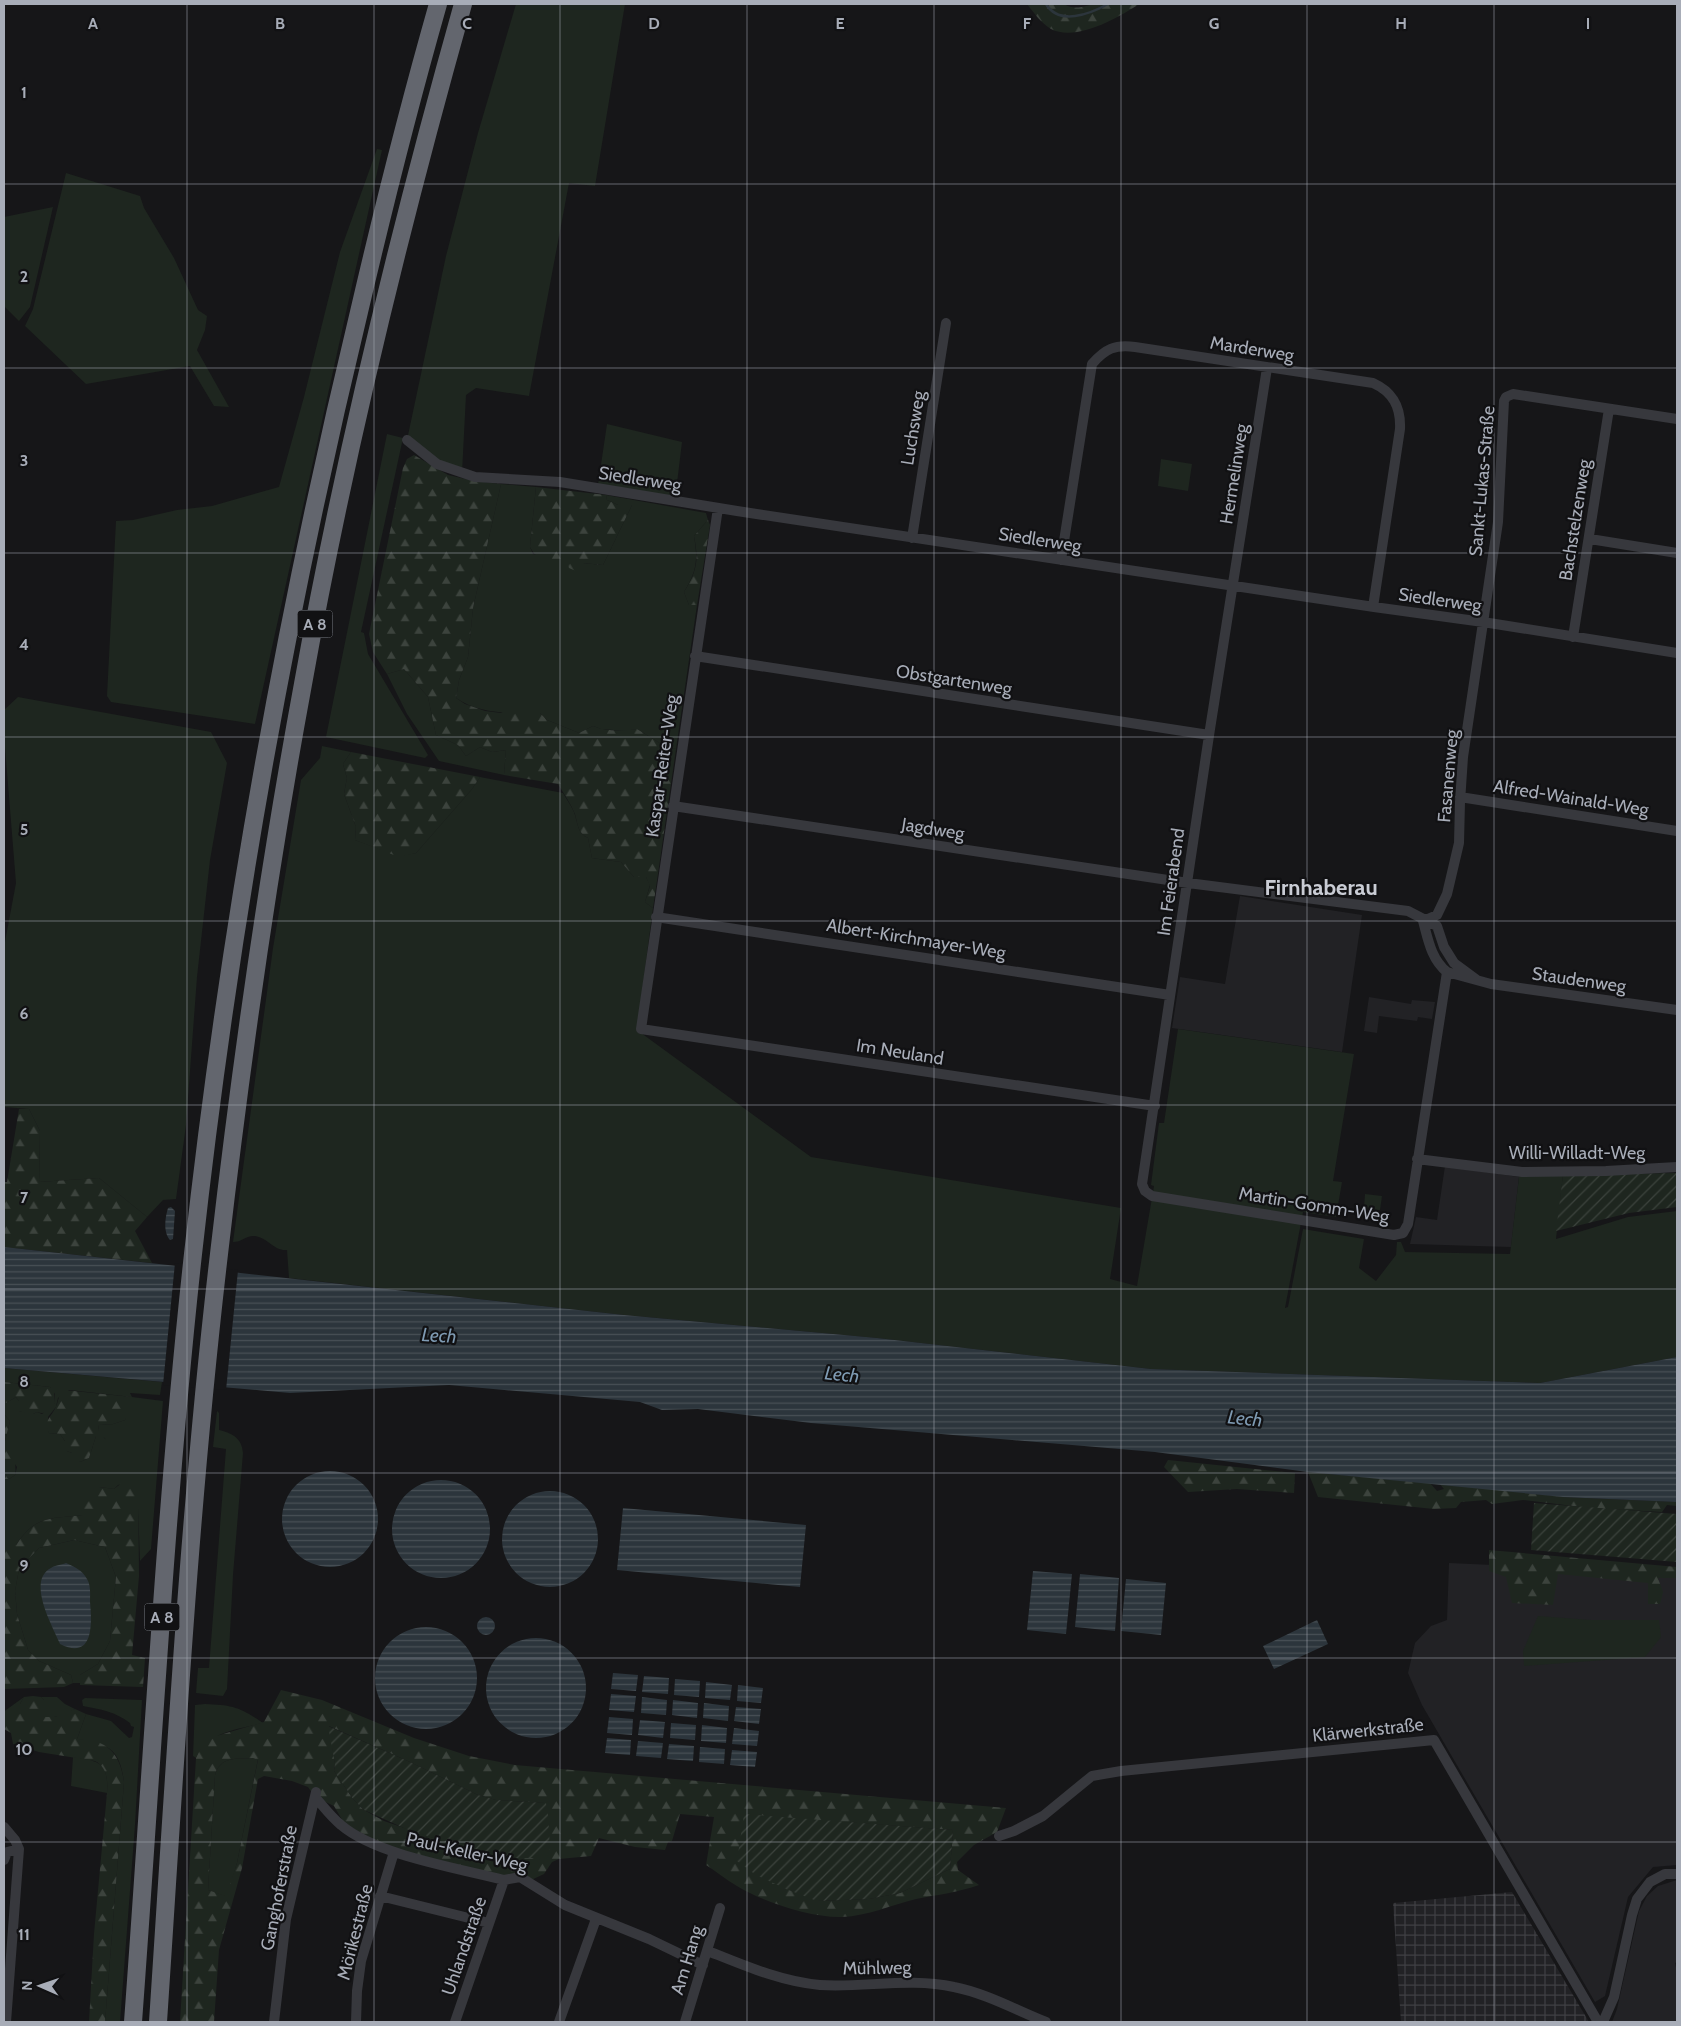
<svg xmlns="http://www.w3.org/2000/svg" width="1681" height="2026" viewBox="0 0 1681 2026" font-family="Cabin,sans-serif">
<style>
.built{fill:#222225}
.industrial{fill:url(#industrial-grid)}
.green{fill:#1e261f;fill-rule:evenodd}
.forest{fill:url(#forest-firs);fill-rule:evenodd}
.garden{fill:url(#garden-furrows)}
.water{fill:url(#water-rules)}
.pier{fill:#161618}
.lines{fill:none;stroke-linecap:round;stroke-linejoin:round}
.stream{stroke:#2c353c;stroke-width:2.5}
.minor{stroke:#37383d;stroke-width:10}
.motorway{stroke:#63666e;stroke-width:18}
.grid{fill:none;stroke:#a8adb8;stroke-width:1;stroke-opacity:0.55}
.labels{text-anchor:middle;stroke-width:4.5;stroke-linejoin:round;paint-order:stroke}
.shield{fill:#111113;stroke:#7b7e86;stroke-width:1}
.shield-label{font-size:16px;font-weight:bold;fill:#a8adb8}
.street-label{font-size:18px;fill:#a8adb8;stroke:#111113}
.water-label{font-size:19px;font-style:italic;fill:#7f9bb3;stroke:#111113}
.district-label{font-size:22px;font-weight:bold;fill:#c9ccd4;stroke:#111113}
.grid-label{font-size:16px;text-anchor:middle;font-weight:bold;fill:#a8adb8;stroke:#111113;stroke-width:4.5;stroke-linejoin:round;paint-order:stroke}
</style>
<defs>
<pattern id="industrial-grid" width="8" height="8" patternUnits="userSpaceOnUse" patternTransform="scale(1.25)"><rect width="8" height="8" fill="#222225"/><path d="M0 4h8M4 0v8" fill="none" stroke="#3f3f43"/></pattern>
<pattern id="forest-firs" width="22" height="20" patternUnits="userSpaceOnUse" patternTransform="scale(1.25)"><rect width="22" height="20" fill="#1e261f"/><path d="M5 1l3.5 6h-7zM16 11l3.5 6h-7z" fill="#3c433d"/></pattern>
<pattern id="garden-furrows" width="10" height="10" patternUnits="userSpaceOnUse" patternTransform="scale(1.25)"><rect width="10" height="10" fill="#1e261f"/><path d="M-1 1l2-2M0 10L10 0M9 11l2-2" fill="none" stroke="#3c433d"/></pattern>
<pattern id="water-rules" width="6" height="5" patternUnits="userSpaceOnUse" patternTransform="scale(1.25)"><rect width="6" height="5" fill="#2c353c"/><path d="M0 2.5h6" fill="none" stroke="#485056"/></pattern>
</defs>
<rect width="100%" height="100%" fill="#161618"/>
<!-- built -->
<path class="built" d="M1240 896 1362 915 1342 1052 1172 1028 1180 977 1225 984Z
M1369 997 1411 1004 1412 1000 1435 1002 1432 1019 1418 1017 1417 1021 1379 1016 1377 1033 1364 1031Z
M1445 1166 1519 1177 1511 1247 1410 1244 1416 1217 1437 1220Z
M1449 1563 1677 1573V1865L1653 1867 1628 1897 1605 1996 1595 2002 1422 1705 1408 1673 1415 1643 1431 1626 1447 1620Z
M1677 1880V1962L1675 1963 1677 1972V2022H1612L1617 2009 1639 1911 1647 1896 1658 1886Z"/>
<!-- industrial -->
<path class="industrial" d="M1512 1892 1589 2022H1401L1393 1903Z"/>
<!-- green -->
<path class="green" d="M516 4H625L595 186 569 183 529 396 476 388 466 395 462 473 437 464 407 440 446 256 478 133Z
M377 149 382 150 255 724 111 702 107 696 116 521 133 520 177 510 212 506 279 487 304 397 340 252Z
M66 173 140 196 144 208 174 258 198 310 207 316 205 330 197 350 229 407 214 406 190 366 86 384 25 326 33 309Z
M53 207 30 307 19 321 4 306V217Z
M607 424 682 442 675 500 598 485Z
M387 434 403 438 361 632 364 633 368 654 428 755 425 758 326 737Z
M1161 459 1192 464 1188 491 1158 486Z
M501 484 536 487 530 547 533 554 583 563 603 565 632 505H618L607 500 606 495 706 513 708 520 694 536C698 560 697 571 684 592L689 605H697L676 749 666 747 637 729 625 731 601 729 593 726 579 733 547 720 540 713C511 713 481 715 456 698L459 680 468 657 473 608Z
M404 669 428 697 436 735 458 745 466 756 480 747 492 752 506 750 504 775 439 761 407 714 387 674Z
M18 697 211 732 227 763 210 860 197 977 186 1125 176 1199 163 1200 147 1217 99 1178 39 1182 40 1131 29 1109 4 1107V947L16 883 4 735V710Z
M322 746 351 752 343 764 347 778 344 794 356 827 355 840 399 856 416 853 472 789 480 777 563 793C567 800 573 808 575 815 578 825 578 833 588 838L592 858 621 862 634 877H646L650 885 645 902 653 908 637 1030 811 1157 1121 1208 1110 1279 1137 1286 1154 1186 1151 1185 1159 1123H1164L1178 1029 1354 1054 1333 1181 1342 1182 1336 1217 1303 1212 1285 1308 1288 1307 1303 1229 1364 1239 1359 1268 1376 1281 1396 1255 1397 1242H1401L1405 1252 1510 1254 1519 1177 1563 1175 1556 1239 1628 1217 1677 1211V1357L1540 1383 1151 1369 877 1338 624 1315 289 1278 287 1250C274 1251 268 1238 255 1236 246 1235 242 1242 233 1242L273 948 301 780 320 758Z
M1365 1194 1382 1196 1380 1210 1364 1209Z
M4 1368 162 1382 160 1395 130 1393 132 1397 163 1401 151 1549 140 1561 137 1482 118 1485 114 1489 99 1487 83 1515C50 1519 36 1515 16 1545H4V1479H9L15 1475 17 1467 5 1450V1441L10 1421 4 1414V1401L6 1403 16 1397 19 1401V1411L33 1414 37 1412 42 1414 55 1403V1394L50 1387 4 1382ZM69 1390 132 1397 125 1420 113 1424 99 1425 98 1430 113 1445 102 1436H96L89 1458 80 1462 72 1453 67 1451 65 1441 60 1434 49 1433 47 1425 49 1421 48 1417 56 1407 58 1398Z
M217 1411 219 1413V1430C232 1433 242 1438 243 1453L233 1575 227 1689 223 1696 196 1693 198 1668H209L226 1449 213 1447Z
M74 1540 105 1547 116 1577 110 1641 98 1664 80 1675V1683H73L71 1675 39 1661 28 1650 17 1614 15 1591 19 1569 39 1548Z
M1538 1616 1591 1620H1659L1661 1637 1645 1657 1524 1666 1523 1651Z
M24 1697 20 1704V1710H6Z
M41 1697H57L65 1704 75 1709C63 1716 50 1720 36 1717L44 1700Z
M85 1698 142 1700 135 1825 120 2022H105L124 1782C120 1749 108 1743 77 1739L86 1714 111 1721 129 1738 132 1737 134 1727 131 1726 130 1723C116 1712 100 1709 83 1706L82 1700Z
M205 1704C232 1705 240 1707 263 1723 236 1730 209 1731 196 1758L193 1756 195 1705Z
M73 1757C99 1761 109 1762 107 1793L71 1786Z
M253 1758 258 1759 237 1863 227 1897 208 1890 215 1775C220 1756 237 1759 253 1758Z"/>
<!-- forest -->
<path class="forest" d="M1027 4H1064C1076 12 1087 4 1099 4 1112 3 1125 4 1139 4 1118 18 1076 42 1051 29 1041 23 1034 13 1027 4Z
M414 455 448 475 474 481 501 484 473 608 468 657 459 680 456 698 465 704 485 711 501 713 510 708 540 713 547 720 579 733 593 726C607 732 623 731 637 729L666 747 676 749 653 908 645 902 650 886 646 877H634L621 862 592 858 588 838C577 832 578 824 575 814 571 804 564 794 558 784L504 775 506 750 492 752 480 747 466 756 458 745 436 735 428 697 404 669 387 674 373 652 369 634 403 468 407 459Z
M536 487 606 495 607 500 618 505H632L603 565 583 563 576 571 569 568 566 560C551 561 538 563 530 547Z
M708 520 710 525 697 605H689L684 592C697 571 699 560 694 536Z
M351 752 480 777 472 789 416 853 399 857 355 840 356 827 344 794 347 778 343 764Z
M19 1109H29L40 1131 39 1182 99 1178 147 1217 135 1231 152 1263 4 1247V1182H7Z
M4 1382 50 1387 54 1390 55 1403C51 1411 45 1415 37 1412L31 1415 19 1411V1401L16 1397 6 1403 4 1401Z
M64 1390 132 1397 133 1405 125 1420 113 1424 99 1425 98 1430 114 1435 116 1441 113 1445 107 1444 105 1438 96 1436 89 1458 80 1462 72 1457V1453L62 1449 65 1441 60 1434 49 1433C42 1420 54 1415 57 1404 59 1398 59 1394 64 1390Z
M4 1414 10 1421 5 1441V1449L14 1453C15 1457 16 1470 15 1475L9 1479H4Z
M1168 1460 1295 1473 1294 1493 1237 1489 1188 1492 1164 1467Z
M1308 1472 1430 1483 1437 1491 1444 1489 1439 1483 1563 1497 1677 1502V1506L1667 1505 1662 1512 1590 1508 1523 1500 1492 1504 1486 1500 1461 1502 1456 1508 1434 1509 1318 1497Z
M123 1482H138L139 1576 132 1655 145 1658 143 1687 80 1685V1675L98 1664 110 1641 116 1577 105 1547 74 1540 39 1548 19 1569 15 1591 17 1614 28 1650 39 1661 71 1675 73 1683 64 1687 4 1689V1545H16C36 1515 50 1519 83 1515L85 1488 99 1487 114 1489Z
M1489 1550 1677 1567V1582L1676 1578H1658L1663 1592 1660 1604H1648V1583L1558 1574 1553 1605 1512 1603 1506 1577 1489 1571Z
M281 1690 322 1700 414 1738 469 1756 515 1765 1006 1808 997 1832 974 1845 957 1862 958 1870 979 1885C959 1892 937 1895 916 1899 891 1905 868 1916 842 1917 812 1918 763 1902 737 1886 726 1880 716 1871 706 1865L714 1817 680 1814 672 1841 668 1842 665 1850 635 1847 599 1838 591 1856 559 1859 552 1862 544 1874 529 1881 504 1880 394 1852 344 1823 334 1806 315 1797 308 1787 292 1781 264 1776 258 1779 242 1868 219 1950 214 2022H180L196 1758 202 1746 213 1737 264 1722ZM329 1726 410 1762 478 1795 496 1800 545 1803 514 1858 451 1844 384 1821 364 1810 353 1799 334 1771 335 1764ZM253 1758 258 1760 237 1863 226 1896 208 1890 215 1775C220 1756 237 1759 253 1758ZM844 1822 953 1830 950 1869 900 1893 869 1899 817 1901Z
M33 1696 41 1697 47 1703 37 1717H55L75 1709 86 1714 77 1739C107 1739 120 1753 124 1782L105 2022H89L94 1934 107 1793C108 1780 107 1767 95 1761L39 1752 13 1744 11 1733 4 1729V1712L6 1710H19L20 1704 24 1697Z"/>
<!-- garden -->
<path class="garden" d="M1677 1173V1207L1629 1213 1556 1231 1563 1175Z
M1534 1503 1677 1514V1562L1531 1550Z
M328 1726 410 1762 478 1795 496 1800 546 1803 548 1815 550 1849 533 1858H514L451 1844 406 1829 364 1810 353 1799 334 1771 335 1764Z
M744 1814 953 1830 950 1869 900 1893 869 1899 817 1901 786 1889 756 1875 737 1861Z"/>
<!-- water -->
<path class="water" d="M171 1207 175 1211 173 1239 170 1240C163 1232 165 1218 168 1208Z
M4 1247 624 1315 877 1338 1151 1369 1540 1383 1677 1357V1502L1563 1497 1308 1472 1155 1452 811 1423 698 1409 662 1410 640 1402 449 1385 290 1393 4 1368Z
M282 1519a48 48 0 1 1 96 0a48 48 0 1 1-96 0Z
M392 1529a49 49 0 1 1 98 0a49 49 0 1 1-98 0Z
M502 1539a48 48 0 1 1 96 0a48 48 0 1 1-96 0Z
M623 1508 806 1525 800 1587 617 1570Z
M66 1563C75 1567 82 1570 87 1579 91 1585 90 1595 90 1602 92 1623 94 1661 60 1644 53 1627 26 1581 51 1568 55 1565 61 1565 66 1563Z
M1033 1571 1072 1574 1066 1634 1027 1630Z
M1080 1574 1119 1578 1115 1631 1075 1627Z
M1126 1579 1166 1583 1161 1635 1121 1631Z
M477 1626a9 9 0 1 1 18 0a9 9 0 1 1-18 0Z
M1317 1620 1328 1644 1274 1669 1263 1646Z
M375 1678a51 51 0 1 1 102 0a51 51 0 1 1-102 0Z
M486 1688a50 50 0 1 1 100 0a50 50 0 1 1-100 0Z
M613 1673 638 1675 636 1691 611 1689Z
M644 1676 669 1678 668 1694 642 1692Z
M675 1679 700 1681 699 1697 674 1695Z
M706 1682 732 1685 730 1700 705 1698Z
M738 1685 763 1688 761 1703 737 1701Z
M611 1694 636 1696 634 1712 609 1710Z
M642 1697 667 1700 666 1715 641 1713Z
M673 1700 698 1703 697 1718 672 1715Z
M704 1703 729 1706 728 1721 703 1718Z
M736 1707 761 1709 759 1724 734 1721Z
M609 1717 633 1719 632 1735 607 1733Z
M640 1720 665 1722 663 1738 638 1735Z
M671 1723 696 1725 695 1740 670 1738Z
M702 1725 727 1728 726 1743 701 1741Z
M734 1728 759 1731 757 1746 732 1744Z
M607 1738 631 1740 630 1755 605 1753Z
M638 1741 663 1743 661 1758 636 1756Z
M669 1744 694 1746 693 1761 667 1759Z
M700 1747 725 1749 724 1764 699 1762Z
M732 1750 757 1752 755 1767 730 1765Z"/>
<!-- pier -->
<path class="pier" d="M175 1263 238 1270 226 1390 163 1385Z"/>
<g class="lines">
<!-- stream -->
<path class="stream" d="M1046 4C1059 26 1090 14 1108 4"/>
<!-- minor -->
<path class="minor" d="M1267 368 1210 729 1142 1184 1145 1191 1152 1196 1394 1235 1403 1233 1408 1224 1447 972
M407 440 437 464 475 477 560 482 737 511 1374 607 1483 622 1677 653
M718 508 641 1029 1155 1106
M912 538 946 323
M1590 539 1677 553
M1061 560 1092 364C1105 349 1115 344 1135 347L1373 383C1393 392 1401 407 1400 429L1373 607
M1573 637 1609 409
M695 656 1209 735
M1460 797 1677 831
M673 806 1188 883 1408 911 1437 926 1444 947 1454 963 1477 980
M656 917 1170 995
M1423 921 1437 915 1447 894 1459 843 1460 802 1463 757 1498 522 1504 401 1506 397 1513 394 1677 419
M1423 921C1428 939 1431 959 1447 972L1491 984 1677 1010
M1417 1159 1522 1172 1606 1171 1677 1167
M315 1797C323 1806 331 1817 341 1825 376 1855 458 1868 504 1880L520 1877 565 1905 649 1939 703 1965
M4 1827 15 1840 19 1849 6 2022
M999 1836 1014 1831 1043 1816 1092 1776 1121 1771 1434 1740 1598 2022
M4 1860 7 1852 19 1849
M380 1896 489 1923
M708 1951C743 1965 782 1982 820 1985 864 1988 910 1977 954 1987 985 1993 1016 2010 1046 2022
M274 2022 286 1919 316 1792
M356 2022 357 1991 361 1961 394 1852
M455 2022 504 1880
M559 2022 596 1919
M685 2022 720 1908
M1603 2022 1614 1997 1632 1915 1637 1899 1650 1882 1665 1874H1677"/>
<!-- motorway -->
<path class="motorway" d="M133 2022C152 1766 165 1509 193 1254 228 937 284 622 359 312 383 209 409 106 438 4
M158 2022C175 1766 189 1509 219 1254 241 1063 268 873 303 684 344 455 400 228 463 4"/>
</g>
<!-- grid -->
<path class="grid" d="M187 4V2022M374 4V2022M560 4V2022M747 4V2022M934 4V2022M1121 4V2022M1307 4V2022M1494 4V2022M4 184H1677M4 368H1677M4 553H1677M4 737H1677M4 921H1677M4 1105H1677M4 1289H1677M4 1473H1677M4 1658H1677M4 1842H1677"/>
<g class="labels">
<!-- shield labels -->
<g class="shield">
<rect x="297.5" y="610.5" width="35" height="27" rx="4"/>
<rect x="144.5" y="1603.5" width="35" height="27" rx="4"/>
</g>
<g class="shield-label">
<text x="315" y="630">A 8</text>
<text x="162" y="1623">A 8</text>
</g>
<!-- street labels -->
<g class="street-label">
<text transform="translate(1252 349) rotate(9)" y="6">Marderweg</text>
<text transform="translate(913 428) rotate(-81)" y="6">Luchsweg</text>
<text transform="translate(1234 474) rotate(-81)" y="6">Hermelinweg</text>
<text transform="translate(640 479) rotate(9)" y="6">Siedlerweg</text>
<text transform="translate(1482 481) rotate(-85)" y="6">Sankt-Lukas-Straße</text>
<text transform="translate(1575 520) rotate(-81)" y="6">Bachstelzenweg</text>
<text transform="translate(1040 540) rotate(9)" y="6">Siedlerweg</text>
<text transform="translate(1440 600) rotate(8)" y="6">Siedlerweg</text>
<text transform="translate(954 680) rotate(9)" y="6">Obstgartenweg</text>
<text transform="translate(662 766) rotate(-82)" y="6">Kaspar-Reiter-Weg</text>
<text transform="translate(1448 776) rotate(-85)" y="6">Fasanenweg</text>
<text transform="translate(1571 798) rotate(9)" y="6">Alfred-Wainald-Weg</text>
<text transform="translate(933 829) rotate(9)" y="6">Jagdweg</text>
<text transform="translate(1171 882) rotate(-82)" y="6">Im Feierabend</text>
<text transform="translate(916 939) rotate(9)" y="6">Albert-Kirchmayer-Weg</text>
<text transform="translate(1579 980) rotate(8)" y="6">Staudenweg</text>
<text transform="translate(900 1052) rotate(9)" y="6">Im Neuland</text>
<text x="1577" y="1159">Willi-Willadt-Weg</text>
<text transform="translate(1314 1205) rotate(9)" y="6">Martin-Gomm-Weg</text>
<text transform="translate(1368 1730) rotate(-6)" y="6">Klärwerkstraße</text>
<text transform="translate(467 1852) rotate(13)" y="6">Paul-Keller-Weg</text>
<text transform="translate(279 1888) rotate(-79)" y="6">Ganghoferstraße</text>
<text transform="translate(355 1932) rotate(-76)" y="6">Mörikestraße</text>
<text transform="translate(464 1946) rotate(-71)" y="6">Uhlandstraße</text>
<text transform="translate(687 1960) rotate(-73)" y="6">Am Hang</text>
<text transform="translate(877 1968) rotate(-1)" y="6">Mühlweg</text>
</g>
<!-- water labels -->
<g class="water-label">
<text transform="translate(439 1335) rotate(3)" y="7">Lech</text>
<text transform="translate(842 1374) rotate(6)" y="7">Lech</text>
<text transform="translate(1245 1418) rotate(6)" y="7">Lech</text>
</g>
<!-- district labels -->
<g class="district-label">
<text x="1321" y="895">Firnhaberau</text>
</g>
</g>
<g class="grid-label">
<text x="93" y="29">A</text>
<text x="280" y="29">B</text>
<text x="467" y="29">C</text>
<text x="654" y="29">D</text>
<text x="840" y="29">E</text>
<text x="1027" y="29">F</text>
<text x="1214" y="29">G</text>
<text x="1401" y="29">H</text>
<text x="1588" y="29">I</text>
<text x="24" y="98">1</text>
<text x="24" y="282">2</text>
<text x="24" y="466">3</text>
<text x="24" y="650">4</text>
<text x="24" y="835">5</text>
<text x="24" y="1019">6</text>
<text x="24" y="1203">7</text>
<text x="24" y="1387">8</text>
<text x="24" y="1571">9</text>
<text x="24" y="1755">10</text>
<text x="24" y="1940">11</text>
</g>
<!-- border -->
<rect width="1681" height="2026" fill="none" stroke="#a8adb8" stroke-width="10"/>
<!-- north arrow -->
<g transform="translate(40 1986) rotate(272)" stroke="#111113" stroke-width="4" paint-order="stroke">
<path d="M0-4L9 19L0 12L-9 19Z" fill="#a8adb8"/>
<text y="-8" font-size="14" font-weight="bold" text-anchor="middle" fill="#a8adb8">N</text>
</g>
</svg>
